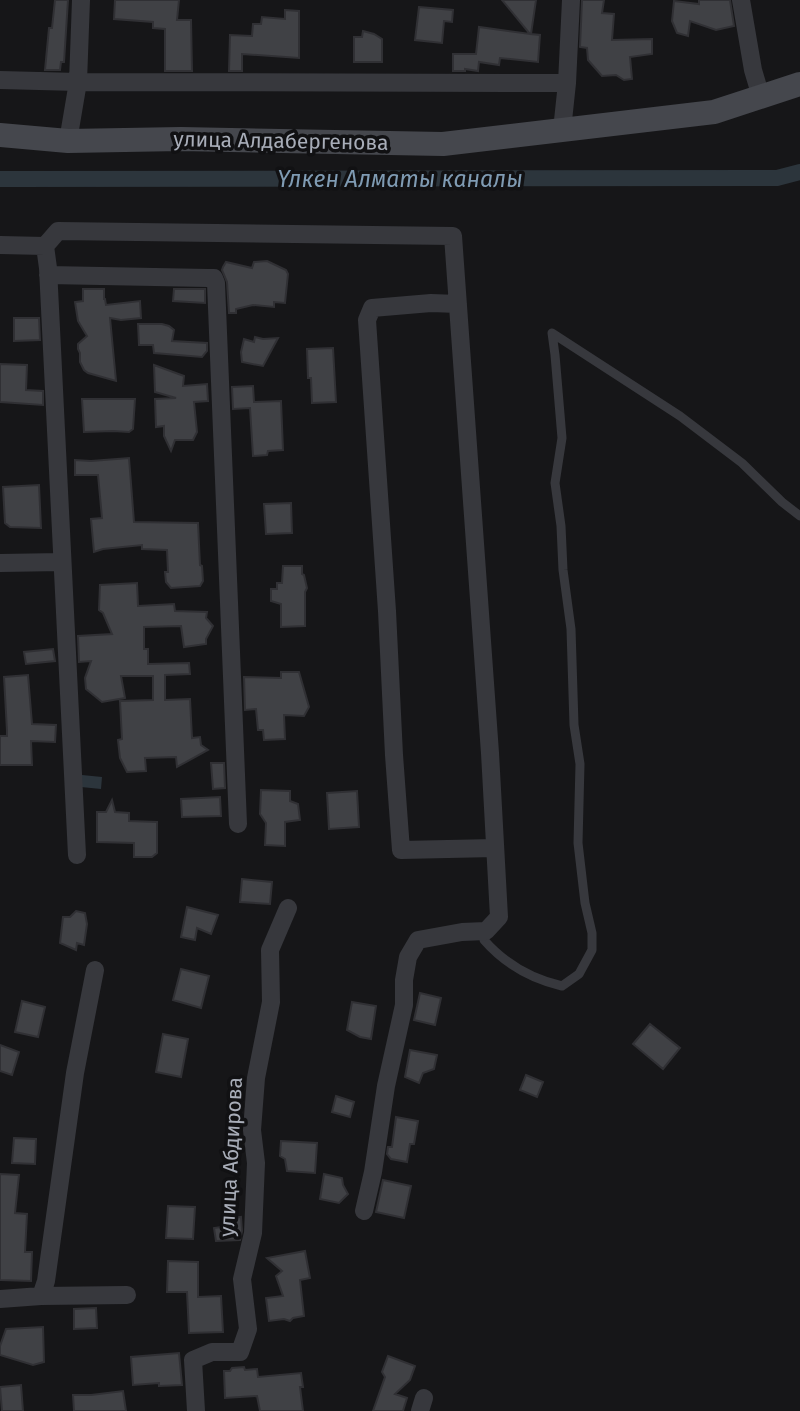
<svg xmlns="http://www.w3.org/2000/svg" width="800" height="1411" viewBox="0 0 800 1411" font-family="'Fira Sans',sans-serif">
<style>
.water{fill:#2c353c}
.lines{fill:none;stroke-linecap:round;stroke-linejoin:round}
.canal{stroke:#2c353c;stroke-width:16}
.building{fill:#404145;stroke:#303034;stroke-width:2}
.lane{stroke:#37383d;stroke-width:9}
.street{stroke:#37383d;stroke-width:18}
.secondary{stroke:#45474d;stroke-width:24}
.labels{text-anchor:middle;stroke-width:7;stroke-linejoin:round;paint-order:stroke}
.street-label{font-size:21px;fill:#a8adb8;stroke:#111113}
.water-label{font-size:23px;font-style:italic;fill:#7f9bb3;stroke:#111113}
</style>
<rect width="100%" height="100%" fill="#161618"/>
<!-- water -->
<path class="water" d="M82 775 102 777 101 789 81 787Z"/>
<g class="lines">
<!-- canal -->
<path class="canal" d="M0 179 777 178 800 172"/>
</g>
<!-- building -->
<path class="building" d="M55 0H68L64 62H61L60 70H45L49 28H52Z
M115 0H179L177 20H191L192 71H165V29L153 28V22L114 19Z
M502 0H536L531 34 540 35 538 62 500 58 499 65 479 62 478 71 465 69V71H453V54H476L479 27 530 34Z
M582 0H604L602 13 614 14 612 40 652 39V54L630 57 632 79 624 80 616 75 602 76 588 60 587 48 580 47Z
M699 0H730L734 26 716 30 690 21 688 36 677 33 672 21 674 1 699 4Z
M419 7 453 10 452 22 444 21 442 43 415 40Z
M285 10 299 11V58L242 54V71H229L230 35 252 36 253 24H261L262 17 285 19Z
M363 31 374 34 382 39V62H354V37H362Z
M267 261 286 270 288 274 285 303 274 302V307L253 305 236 309V313H229L227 282 222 270 223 267 226 262 252 268 254 262Z
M83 289H104V299H105L106 305 140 301 141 318 121 320 110 318 116 381 88 373 84 370 80 362V353L78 349V344L87 336 78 321 75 302 83 301Z
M174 289H205V303L173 301Z
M14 318H39L40 340 14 341Z
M138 324H162L169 326 174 330 172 341 207 343V351L202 357 154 353 153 345H139Z
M255 337 263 339 278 338 263 366 242 362 241 352 244 339 254 342Z
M333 348 336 402 312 403 311 378H308L307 349Z
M0 364 27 365 26 390 43 391V405L0 402Z
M154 365 184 376 183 386 207 384 208 401 194 402 197 432 193 440H175L171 451 164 436V426L156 427 155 399 176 398 155 392Z
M253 386 254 402 281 401 283 450 268 451 267 455 253 456 250 408 233 409 232 387Z
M82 399H135L133 429 129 432 113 431 84 432Z
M129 458 134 522 198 523 200 565 202 566 203 581 200 586 171 588 166 582 165 572H168L167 550 142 549V545L103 549 94 552 91 519 102 518 98 475H75V460L91 461Z
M39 485 41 528 10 527 5 523 3 487Z
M291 503 292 533 266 534 264 504Z
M283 566H302V574L304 575 307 588 305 592V626L281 627V604L271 601V589H277V583H282Z
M137 583 138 606 174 604 175 611 207 612 206 618 213 626 206 639V644L184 647 181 626 144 627V649H148V664L189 663 190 674 165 675V700L190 699 192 738 200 737 201 745 208 750 177 767 176 757 145 758 146 771 127 772 120 758 118 740 122 739 120 701 153 700V676H121L125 698 102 702 86 689 85 678 91 661 79 662 78 636 112 634 103 613 99 610 100 585Z
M53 649 55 661 26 664 24 652Z
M281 672H299L309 707 304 716 284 715 285 739 264 740 263 730H258L256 709 245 710 244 677 281 678Z
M28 675 32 724 56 725 55 742 31 741 32 765H0V736H7V731L4 677Z
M211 763H224L225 788 213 789Z
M261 790 290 791V801L298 804 300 820 285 822V846L265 845 266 823 260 814Z
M357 791 359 827 329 829 327 793Z
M220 797 221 816 182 817 181 799Z
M112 800 115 812 129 813V821L157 822V853L152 857H134V843L97 842V812H106Z
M242 879 272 882 270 904 240 902Z
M187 907 218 915 211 934 197 928 195 940 181 937Z
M76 911 85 913 87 924 84 945 77 943 76 950 60 943 63 917H70Z
M181 969 209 976 201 1008 173 1000Z
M420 993 441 998 435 1025 414 1020Z
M22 1001 45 1007 38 1037 15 1032Z
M352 1002 376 1006 371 1039 360 1037 347 1030Z
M650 1024 680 1048 663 1069 633 1044Z
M163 1034 188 1039 181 1077 156 1072Z
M0 1045 19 1052 12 1075 0 1071Z
M410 1050 437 1055 434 1069 423 1073 419 1083 405 1077Z
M526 1075 543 1082 537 1097 520 1090Z
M336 1096 354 1102 350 1117 332 1112Z
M396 1117 418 1121 414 1144H410L407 1162 391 1159 387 1154 388 1147H392Z
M14 1138 36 1139 35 1164 12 1163Z
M281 1141 317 1143 315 1173 287 1171 285 1159 280 1156Z
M0 1174 19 1175 15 1213 27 1214 25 1252H32L31 1281 0 1280Z
M324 1174 342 1178 343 1185 348 1194 339 1203 320 1199Z
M383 1180 411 1186 404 1218 376 1212Z
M168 1206 195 1207 193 1239 166 1238Z
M241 1217 242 1231 240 1240 216 1241 214 1228 228 1226 227 1219Z
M305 1251 310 1278 300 1280 304 1316 293 1318 290 1321 284 1319 269 1321 266 1298 283 1296 276 1276 282 1271 267 1258Z
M168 1261 198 1262V1297L221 1296 223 1332 189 1333 187 1292H167Z
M96 1308 97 1328 74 1329V1309Z
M43 1327 44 1362 33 1365 0 1355V1346L6 1329Z
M179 1353 182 1385 159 1386V1383L133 1385 131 1357Z
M388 1356 415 1366 410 1380 395 1394 407 1398 403 1411H373L385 1377 382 1372Z
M244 1367 245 1370 257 1369 258 1377 301 1373 303 1387H300L303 1411H260L257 1396 225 1398 224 1371H230L232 1368Z
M21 1385 23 1411H2L0 1387Z
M123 1391 126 1411H74L73 1395H91Z"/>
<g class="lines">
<!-- lane -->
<path class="lane" d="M486 931 484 940C505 964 532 979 562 986L579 974 592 950V933L585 903 578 843 580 764 574 725 571 629 563 570 561 526 555 483 562 438 555 355 552 333 680 416 742 463 782 502 800 516"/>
<!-- street -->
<path class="street" d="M741 0 753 70 761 97
M0 80 78 82 567 83
M562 130 567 83 571 0
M68 141 78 82 81 0
M0 245 45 246 48 268 77 855
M45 246 58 231 453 236 490 753 499 917 486 931 462 932 418 940 408 957 404 980V1005L386 1086 373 1172 364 1211
M48 275 208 278H214L216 283 238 824
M458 304 431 303 372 308 367 320 387 611 394 755 401 850 495 848
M0 563 62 562
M41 1296 127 1295
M0 1299 41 1296 46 1281 75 1073 95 970
M196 1411 193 1360 212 1352H240L248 1329 242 1279 253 1233 256 1163 252 1130 256 1078 271 1002 270 950 288 908
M420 1411 424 1398"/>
<!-- secondary -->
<path class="secondary" d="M0 135 68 141 181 139 443 144 714 112 800 84"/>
</g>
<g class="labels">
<!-- street labels -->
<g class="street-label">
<text transform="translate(281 141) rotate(1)" y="7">улица Алдабергенова</text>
<text transform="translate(231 1157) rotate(-87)" y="7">улица Абдирова</text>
</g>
<!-- water labels -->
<g class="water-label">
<text x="400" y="187">Үлкен Алматы каналы</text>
</g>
</g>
</svg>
